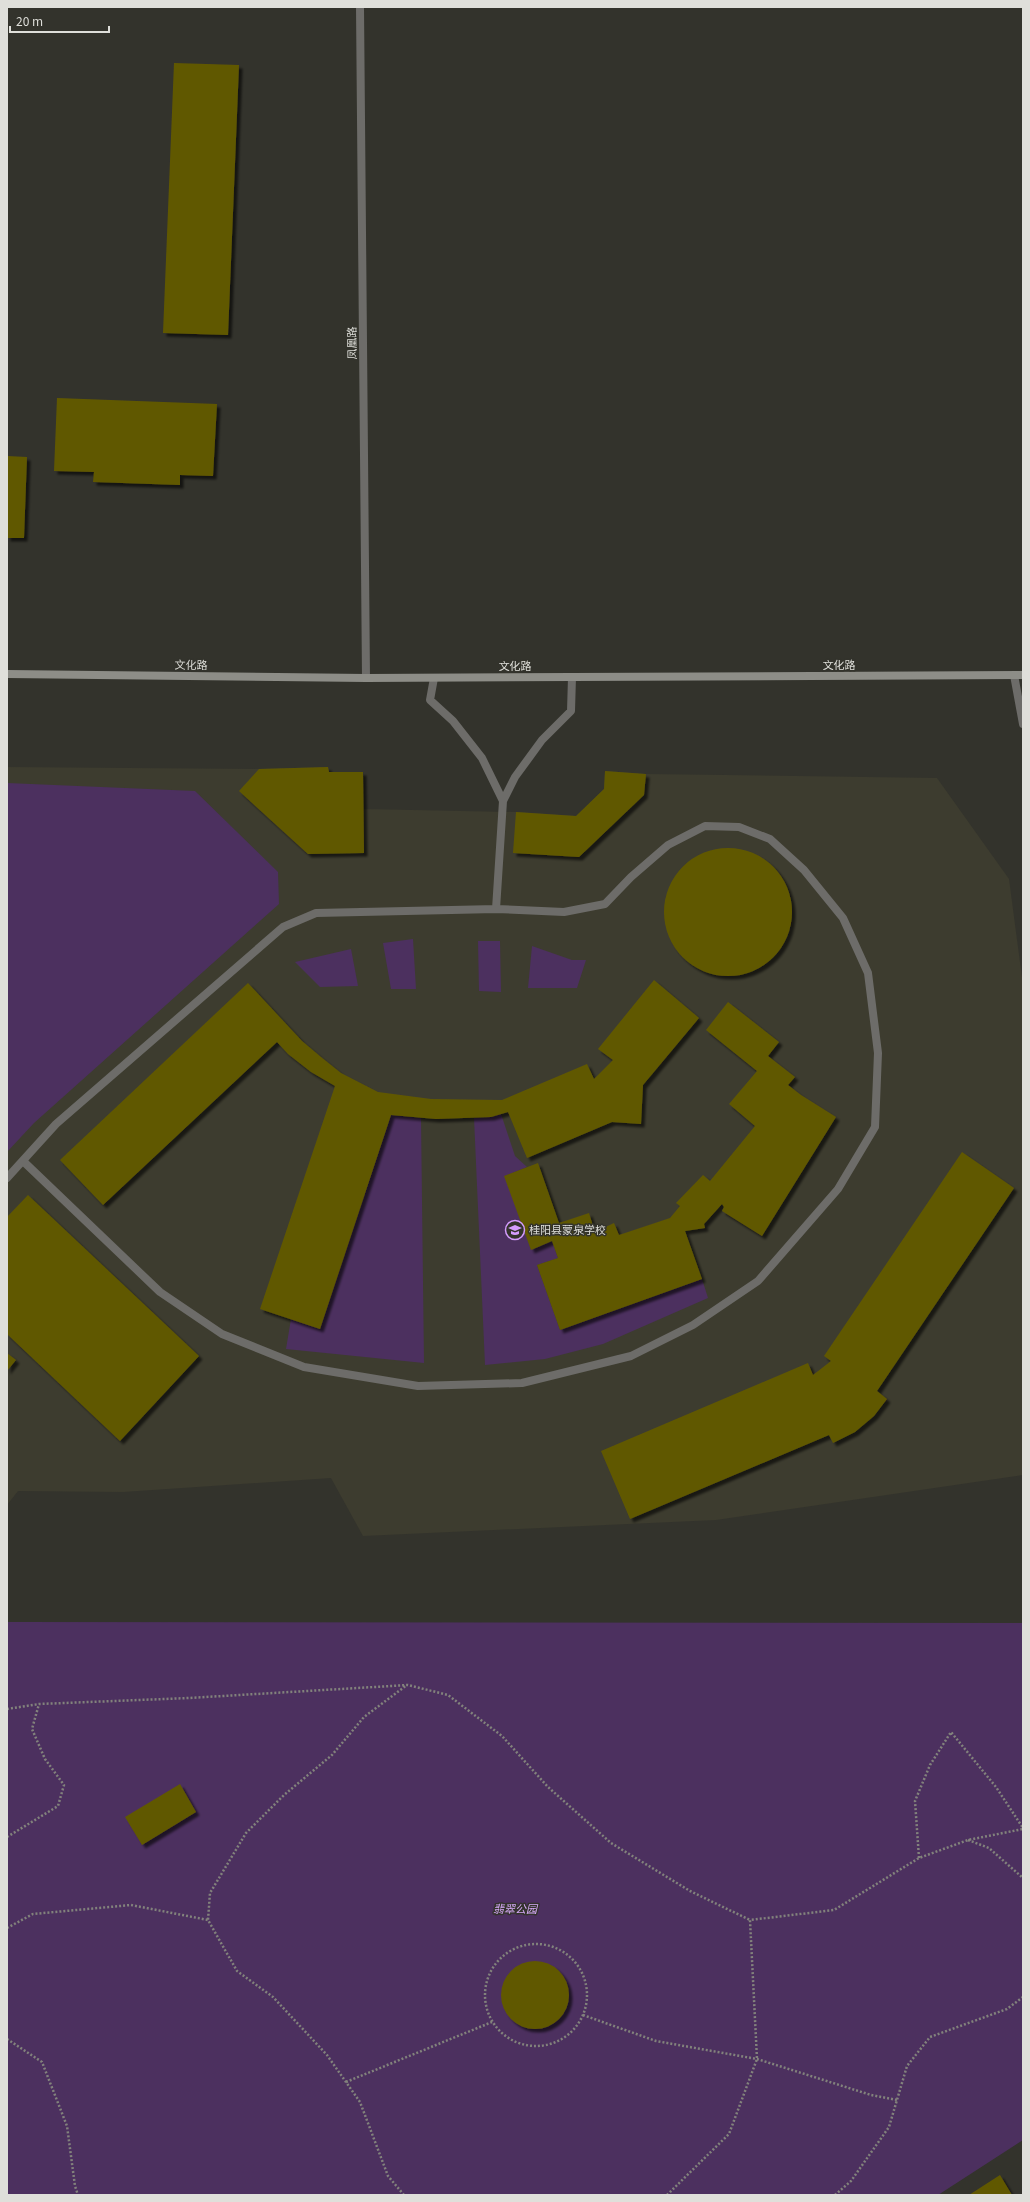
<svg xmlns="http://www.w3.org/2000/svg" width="1030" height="2202" viewBox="0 0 1030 2202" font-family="Georgia,'Noto Sans SC',serif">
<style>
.built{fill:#3d3c2f}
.green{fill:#4c305f}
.building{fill:#615804;filter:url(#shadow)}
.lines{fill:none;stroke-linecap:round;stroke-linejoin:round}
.path{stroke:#82827c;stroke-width:2.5;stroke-dasharray:2 2;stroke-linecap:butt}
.service{stroke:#6d6c69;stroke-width:8}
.tertiary{stroke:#6d6c69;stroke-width:8}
.secondary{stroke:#8d8d87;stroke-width:8}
.labels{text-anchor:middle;stroke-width:3;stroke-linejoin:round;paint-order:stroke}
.street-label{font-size:11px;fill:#dfdfda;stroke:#33332c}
.poi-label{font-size:11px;fill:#dfdfda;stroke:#33332c;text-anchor:start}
.park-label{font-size:11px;font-style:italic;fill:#d7aaf9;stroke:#33332c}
</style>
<defs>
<filter id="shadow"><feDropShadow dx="3.5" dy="3.5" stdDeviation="1" flood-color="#0009"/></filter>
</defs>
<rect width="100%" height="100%" fill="#33332c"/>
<!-- built -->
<path class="built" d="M7 767 259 769 328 767 329 772H363L364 809 516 812 576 816 604 789 605 771 646 774 937 778 1009 879 1023 985V1475L716 1520 363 1536 331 1478 123 1492 18 1491 7 1505Z"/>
<!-- green -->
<path class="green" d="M7 783 195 791 278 872 279 904 34 1123 7 1152Z
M413 939 416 989H391L383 943Z
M478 941H500L501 992 479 991Z
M532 946 572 960H586L577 988H528Z
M351 949 358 986 320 987 295 962Z
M501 1114 515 1156 527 1167 505 1176 531 1249 552 1241 558 1258 537 1265 560 1330 702 1279 708 1298 603 1344 545 1359 485 1365 474 1118 491 1117Z
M391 1115 421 1118 424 1363 286 1349 291 1319 320 1328Z
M7 1622 1023 1623V2140L938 2195H7Z"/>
<!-- building -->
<path class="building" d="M174 63 239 65 228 335 163 333Z
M57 398 217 404 213 476 180 475V485L93 482 94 472 54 471Z
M7 456 27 457 24 538H7Z
M328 767 329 772H363L364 853 308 854 239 791 259 769Z
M605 771 646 774 644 795 579 857 513 853 516 812 576 816 604 789Z
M664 912a64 64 0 1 1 128 0a64 64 0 1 1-128 0Z
M654 980 699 1018 643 1085 641 1124 612 1122 527 1158 508 1112 491 1117 436 1119 391 1115 320 1329 260 1309 335 1086 311 1072 288 1054 277 1042 103 1205 60 1160 248 983 302 1041 321 1057 341 1073 378 1092 431 1099 502 1100 587 1064 594 1079 613 1060 598 1049Z
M728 1002 779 1042 768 1056 795 1077 788 1085 801 1095 836 1117 762 1236 722 1211 724 1207 722 1204 704 1224 705 1228 685 1231 702 1279 560 1330 537 1265 558 1258 552 1241 531 1250 504 1176 538 1163 559 1223 589 1213 595 1232 614 1223 619 1235 670 1218 680 1206 676 1203 703 1175 710 1181 755 1126 729 1104 757 1071 706 1030Z
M962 1152 1014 1188 877 1391 887 1399 874 1416 855 1432 833 1443 829 1435 630 1519 601 1451 808 1363 813 1375 831 1361 824 1356Z
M28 1195 199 1356 120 1441 7 1334V1217Z
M7 1353 16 1360 7 1371Z
M180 1784 196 1812 142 1845 125 1817Z
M501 1995a34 34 0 1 1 68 0a34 34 0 1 1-68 0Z
M1000 2175 1012 2195H969Z"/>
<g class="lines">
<!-- path -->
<path class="path" d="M7 1709 39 1704 189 1698 408 1685 448 1695 502 1736 548 1787 611 1843 690 1891 750 1920
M7 1837 58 1806 64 1785 45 1759 32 1729 39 1704
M968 1840 989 1848 1023 1878
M919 1858 915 1801 930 1765 951 1732 996 1787 1023 1828
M7 1928 33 1914 131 1905 208 1920
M485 1995a51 51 0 1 1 102 0a51 51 0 1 1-102 0Z
M583 2015 656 2041 757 2059 871 2095 897 2100
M7 2039 42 2062 67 2126 75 2186 78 2195
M346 2082 492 2022
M404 2195 388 2176 360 2102 327 2055 273 1997 237 1971 208 1920 210 1893 246 1833 284 1795 332 1755 364 1717 407 1685
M667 2195 729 2134 757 2059 750 1920 834 1910 919 1858 968 1840 1023 1829
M835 2195 851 2181 889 2127 907 2066 930 2037 1007 2009 1023 1997"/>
<!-- service -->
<path class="service" d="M434 678 430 700 453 721 482 758 503 801
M496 909 503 801 515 777 542 740 571 711 572 677
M7 1178 56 1124 283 927 316 913 496 909 564 912 605 904 631 877 668 845 705 826 739 827 770 839 804 870 843 918 868 973 878 1053 875 1127 838 1189 758 1281 693 1325 631 1356 522 1383 418 1386 304 1367 222 1334 160 1292 23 1161"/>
<!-- tertiary -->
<path class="tertiary" d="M360 7 366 678
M1014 675 1023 724"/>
<!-- secondary -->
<path class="secondary" d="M7 674 366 678 1023 675"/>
</g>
<!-- icons -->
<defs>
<symbol id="school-ring" viewBox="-11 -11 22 22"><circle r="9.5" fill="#33332c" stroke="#d39cfc" stroke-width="1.5"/><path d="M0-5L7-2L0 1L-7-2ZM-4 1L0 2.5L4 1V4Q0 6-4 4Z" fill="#d39cfc"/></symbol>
</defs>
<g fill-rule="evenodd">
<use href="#school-ring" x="504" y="1219" width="22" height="22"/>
</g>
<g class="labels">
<!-- street labels -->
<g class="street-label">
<text transform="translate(352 343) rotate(-91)" y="4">凤凰路</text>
<text transform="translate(191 665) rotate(1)" y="4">文化路</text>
<text x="839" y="669">文化路</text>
<text x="515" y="670">文化路</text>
</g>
<!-- poi labels -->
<g class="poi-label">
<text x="529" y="1234">桂阳县蒙泉学校</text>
</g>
<!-- park labels -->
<g class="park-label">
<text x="515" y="1913">翡翠公园</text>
</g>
</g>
<!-- border -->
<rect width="1030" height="2202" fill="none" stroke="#dfdfda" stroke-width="16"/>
<!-- scale -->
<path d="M10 26v6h99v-6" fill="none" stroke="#dfdfda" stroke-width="2"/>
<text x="16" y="26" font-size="12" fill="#dfdfda" stroke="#33332c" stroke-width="3" paint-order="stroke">20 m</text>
</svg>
